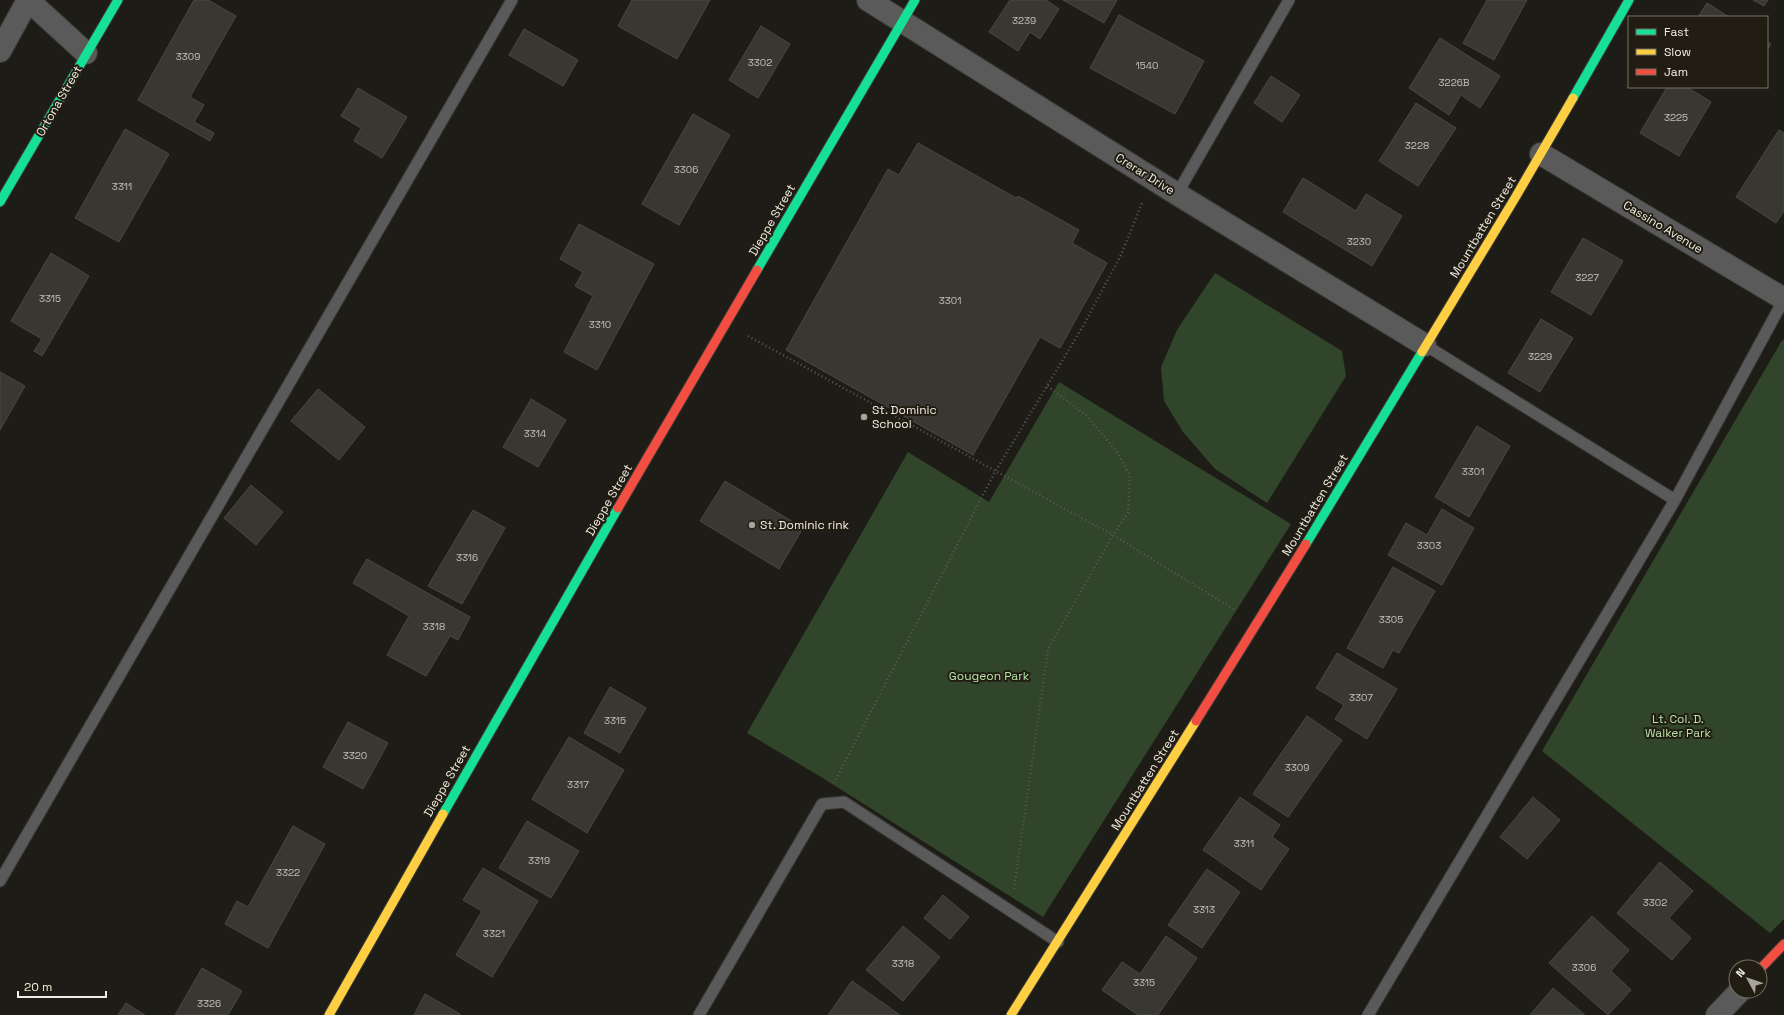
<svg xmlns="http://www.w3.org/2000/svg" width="1784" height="1015" viewBox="0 0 1784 1015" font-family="'Space Grotesk',sans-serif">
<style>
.green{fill:#304529}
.building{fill:#383732;stroke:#494843}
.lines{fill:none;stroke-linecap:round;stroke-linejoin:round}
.lane-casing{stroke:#3b3934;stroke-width:13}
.street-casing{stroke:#3b3934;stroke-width:24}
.fast-casing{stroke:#3b3934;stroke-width:11}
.slow-casing{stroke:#3b3934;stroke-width:11}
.jam-casing{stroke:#3b3934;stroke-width:11}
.path{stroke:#5a5957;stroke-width:2.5;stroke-dasharray:1 3;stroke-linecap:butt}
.lane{stroke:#5a5a5b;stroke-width:11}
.street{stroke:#5a5a5b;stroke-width:22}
.fast{stroke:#16e098;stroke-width:9}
.slow{stroke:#ffcf43;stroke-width:9}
.jam{stroke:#f24e42;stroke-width:9}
.poi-dot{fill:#a7a49e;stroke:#211d12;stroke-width:1.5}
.labels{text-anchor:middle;stroke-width:4;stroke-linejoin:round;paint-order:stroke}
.number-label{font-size:10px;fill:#c3c0ba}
.street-label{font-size:12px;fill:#f1eee7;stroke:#211d12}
.poi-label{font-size:12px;fill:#f1eee7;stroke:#211d12;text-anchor:start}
.park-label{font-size:12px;fill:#b4e1a6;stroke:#211d12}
</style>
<rect width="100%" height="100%" fill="#1e1c16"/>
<!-- green -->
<path class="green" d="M1215 273 1342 351 1346 376 1267 503 1215 469 1183 432 1164 401 1161 367 1177 330Z
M1784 339V919L1770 933 1542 751 1781 342Z
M1059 382 1291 524 1043 917 821 777 747 733 908 452 989 502Z"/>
<!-- building -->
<path class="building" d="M194 0H208L236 16 190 97 204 105 194 122 214 133 210 141 138 100Z
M632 0H710L677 59 618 26Z
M1010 0H1046L1059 9 1040 39 1030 32 1018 51 989 32Z
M1063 0H1117L1104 23Z
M1487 0H1527L1494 60 1463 43Z
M1753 0H1768L1764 6Z
M1707 3 1729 17H1698Z
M1119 15 1204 61 1175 114 1090 68Z
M761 26 790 44 758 98 729 80Z
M524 29 578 60 563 86 509 55Z
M1440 38 1500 76 1480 108 1461 95 1449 115 1409 88Z
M1767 42 1771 44 1767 50Z
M1271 76 1300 95 1282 122 1254 103Z
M1667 87H1687L1711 102 1679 156 1640 133Z
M358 88 407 117 382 158 354 141 361 128 341 116Z
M1416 103 1456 128 1418 186 1379 161Z
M693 114 730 135 679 225 642 204Z
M125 129 169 154 119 242 75 218Z
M1779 130 1784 133V211L1776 223 1736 197Z
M918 143 1016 198 1018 196 1079 230 1072 243 1107 263 1060 348 1040 337 973 455 786 350 888 169 899 175Z
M1303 178 1356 211 1366 194 1402 216 1372 266 1283 212Z
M579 224 654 264 597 370 564 352 593 296 575 286 583 272 560 259Z
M1583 238 1623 261 1591 315 1551 292Z
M51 253 89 276 42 356 34 351 42 339 11 321Z
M1541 319 1573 338 1540 392 1508 373Z
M0 372 25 386 0 430Z
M318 389 365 427 339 460 291 421Z
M531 399 566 420 538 467 503 447Z
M1477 426 1510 446 1469 517 1435 497Z
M725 481 803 528 779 569 700 521Z
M251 485 283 512 256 545 224 518Z
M1442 509 1474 528 1442 585 1388 555 1406 523 1427 535Z
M473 510 505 528 462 604 428 586Z
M367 559 470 617 458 640 450 636 426 676 387 655 409 616 353 583Z
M1393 567 1435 591 1399 653 1393 650 1383 668 1347 648Z
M1337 653 1397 689 1367 739 1335 719 1344 705 1316 688Z
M610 687 646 708 620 753 584 733Z
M1307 716 1342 740 1288 817 1253 794Z
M348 722 388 743 363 789 323 767Z
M569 737 624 770 587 833 532 799Z
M1240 797 1280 825 1272 837 1289 849 1261 890 1203 850Z
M1533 797 1560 820 1527 859 1500 837Z
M527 821 579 851 551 898 499 868Z
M293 826 325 844 268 948 225 924 237 901 248 907Z
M1660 862 1693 891 1669 918 1691 938 1672 960 1617 913Z
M483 868 538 901 492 977 456 955 482 911 463 900Z
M1207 869 1240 892 1202 948 1168 925Z
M943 895 969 917 950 939 924 918Z
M1592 916 1629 950 1611 971 1631 990 1608 1015 1549 963Z
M903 926 940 957 903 1001 866 970Z
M1166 936 1197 958 1158 1015H1138L1102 990 1122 962 1140 974Z
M202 968 242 991 228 1015H175Z
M852 981 900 1015H828Z
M1553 988 1585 1015H1530Z
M425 994 460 1014V1015H414Z
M126 1003 145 1015H118Z"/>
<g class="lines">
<defs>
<path id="lane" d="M1177 194 1289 0
M1425 345 1675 500
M0 881 512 0
M699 1015 822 804 844 802 1058 942
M1368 1015 1675 500 1784 299"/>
<path id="street" d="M28 0 86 53
M868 0 1177 194 1425 345
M0 51 28 0
M1541 154 1784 299
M1717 1015 1740 991"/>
<path id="fast" d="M1573 98 1629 0
M0 202 118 0
M757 270 915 0
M1306 544 1422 352
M443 814 618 508"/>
<path id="slow" d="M1422 352 1515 198 1573 98
M329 1015 443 814
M1011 1015 1196 721"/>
<path id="jam" d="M618 508 757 270
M1196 721 1306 544
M1760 969 1784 944"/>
</defs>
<!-- lane casing -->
<use href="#lane" class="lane-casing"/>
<!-- street casing -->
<use href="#street" class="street-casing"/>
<!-- fast casing -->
<use href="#fast" class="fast-casing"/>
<!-- slow casing -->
<use href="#slow" class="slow-casing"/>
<!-- jam casing -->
<use href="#jam" class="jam-casing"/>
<!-- path -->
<path class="path" d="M748 336 1113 535 1235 610
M834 783 995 472 1082 328 1121 255 1142 203
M1014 889 1048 649 1113 535 1128 513 1130 476 1118 453 1087 416 1046 385"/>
<!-- lane -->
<use href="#lane" class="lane"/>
<!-- street -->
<use href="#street" class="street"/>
<!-- fast -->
<use href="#fast" class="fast"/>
<!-- slow -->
<use href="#slow" class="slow"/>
<!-- jam -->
<use href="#jam" class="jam"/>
</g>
<!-- markers -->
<g class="poi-dot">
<circle cx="864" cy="417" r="4"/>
<circle cx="752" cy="525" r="4"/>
</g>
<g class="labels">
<!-- number labels -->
<g class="number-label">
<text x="1024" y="24">3239</text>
<text x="188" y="60">3309</text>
<text x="760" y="66">3302</text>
<text x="1147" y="69">1540</text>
<text x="1454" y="86">3226B</text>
<text x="1676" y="121">3225</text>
<text x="1417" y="149">3228</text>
<text x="686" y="173">3306</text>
<text x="122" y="190">3311</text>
<text x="1359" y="245">3230</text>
<text x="1587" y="281">3227</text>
<text x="50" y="302">3315</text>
<text x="950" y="304">3301</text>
<text x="600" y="328">3310</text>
<text x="1540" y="360">3229</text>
<text x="535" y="437">3314</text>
<text x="1473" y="475">3301</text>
<text x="1429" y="549">3303</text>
<text x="467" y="561">3316</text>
<text x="1391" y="623">3305</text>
<text x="434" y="630">3318</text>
<text x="1361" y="701">3307</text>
<text x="615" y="724">3315</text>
<text x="355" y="759">3320</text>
<text x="1297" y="771">3309</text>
<text x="578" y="788">3317</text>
<text x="1244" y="847">3311</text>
<text x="539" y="864">3319</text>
<text x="288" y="876">3322</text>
<text x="1655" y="906">3302</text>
<text x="1204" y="913">3313</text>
<text x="494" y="937">3321</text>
<text x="903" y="967">3318</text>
<text x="1584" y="971">3306</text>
<text x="1144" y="986">3315</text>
<text x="209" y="1007">3326</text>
</g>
<!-- street labels -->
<g class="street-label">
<text transform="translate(59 101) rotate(-60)" y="4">Ortona Street</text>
<text transform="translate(1145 174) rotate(32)" y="4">Crerar Drive</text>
<text transform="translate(772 220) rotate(-60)" y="4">Dieppe Street</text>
<text transform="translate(1483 227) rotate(-59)" y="4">Mountbatten Street</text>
<text transform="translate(1663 227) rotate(31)" y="4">Cassino Avenue</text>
<text transform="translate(609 500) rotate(-60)" y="4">Dieppe Street</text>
<text transform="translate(1315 505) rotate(-59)" y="4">Mountbatten Street</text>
<text transform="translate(1145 780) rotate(-58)" y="4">Mountbatten Street</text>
<text transform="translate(447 781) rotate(-60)" y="4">Dieppe Street</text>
</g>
<!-- poi labels -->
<g class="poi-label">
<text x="872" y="414">St. Dominic<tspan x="872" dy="14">School</tspan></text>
<text x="760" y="529">St. Dominic rink</text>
</g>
<!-- park labels -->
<g class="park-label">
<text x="989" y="680">Gougeon Park</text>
<text x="1678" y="723">Lt. Col. D.<tspan x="1678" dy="14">Walker Park</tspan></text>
</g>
</g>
<!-- legend -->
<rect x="1628" y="16" width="140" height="72" fill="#211d12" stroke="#747167"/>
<rect x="1636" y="29" width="20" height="6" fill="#16e098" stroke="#747167"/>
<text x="1664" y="36" font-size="12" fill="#f1eee7">Fast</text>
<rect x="1636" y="49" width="20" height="6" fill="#ffcf43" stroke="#747167"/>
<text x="1664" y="56" font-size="12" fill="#f1eee7">Slow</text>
<rect x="1636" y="69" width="20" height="6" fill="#f24e42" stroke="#747167"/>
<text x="1664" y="76" font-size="12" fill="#f1eee7">Jam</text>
<!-- north arrow -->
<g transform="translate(1748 979) rotate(310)"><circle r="19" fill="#211d12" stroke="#747167"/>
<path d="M0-3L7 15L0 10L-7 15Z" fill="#a7a49e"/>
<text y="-6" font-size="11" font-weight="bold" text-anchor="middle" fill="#f1eee7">N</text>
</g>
<!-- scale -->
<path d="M18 991v6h88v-6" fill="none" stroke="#f1eee7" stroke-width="2"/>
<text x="24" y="991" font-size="12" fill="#f1eee7" stroke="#211d12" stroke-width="3" paint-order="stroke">20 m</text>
</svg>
